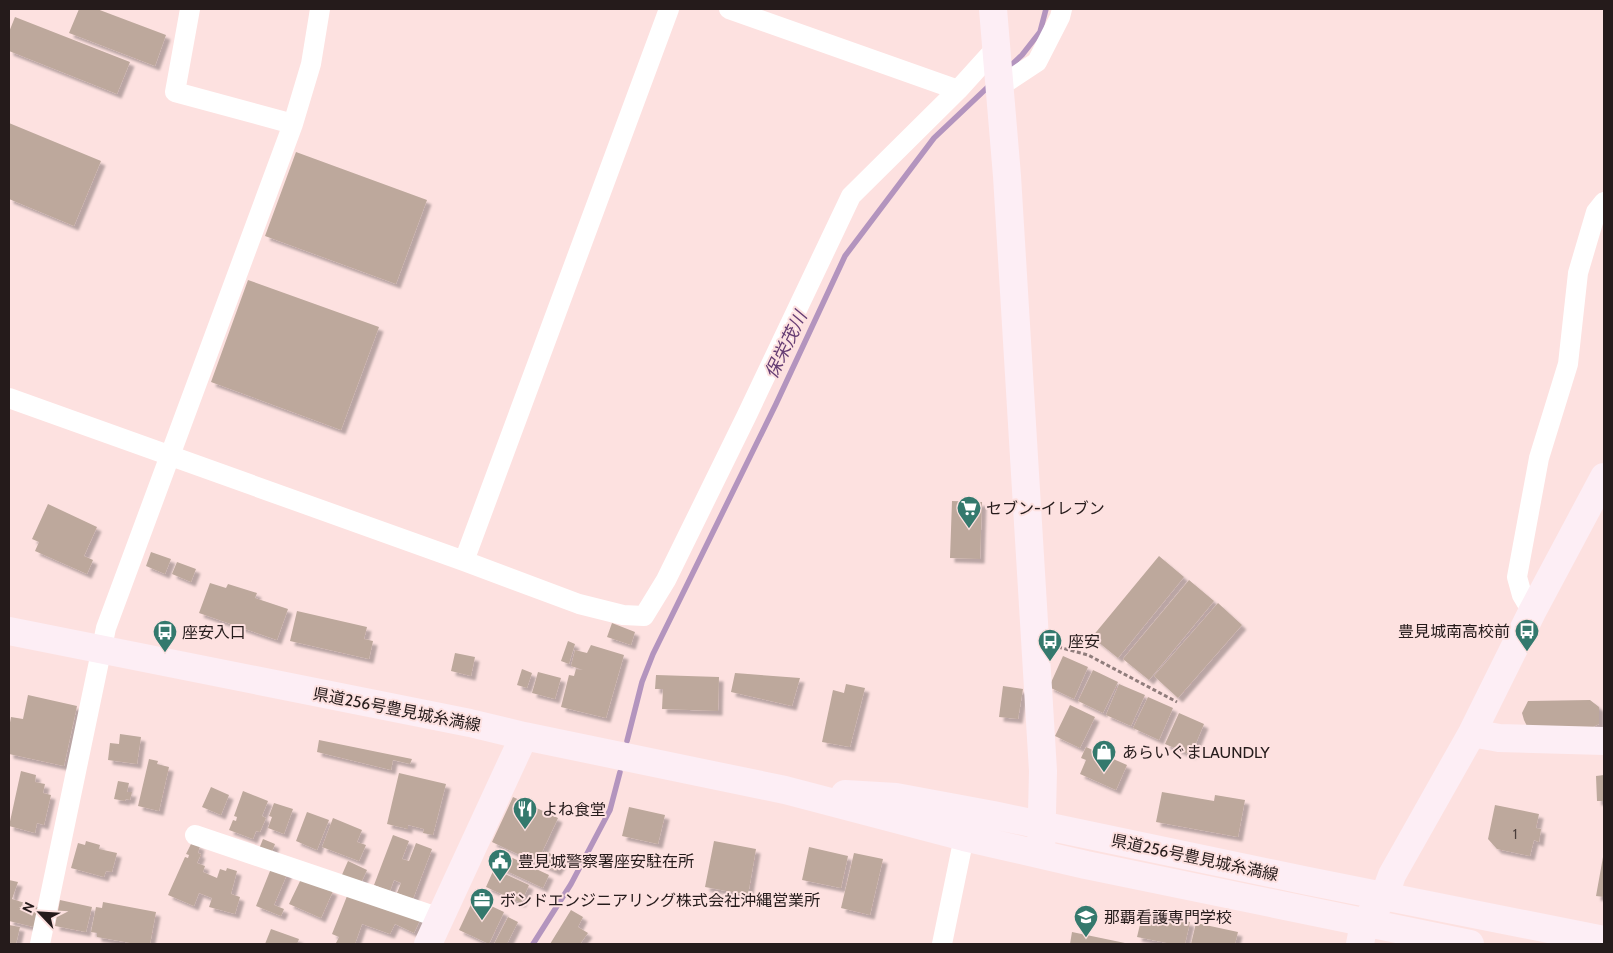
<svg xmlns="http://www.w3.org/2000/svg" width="1613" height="953" viewBox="0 0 1613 953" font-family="Cabin,'Noto Sans JP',sans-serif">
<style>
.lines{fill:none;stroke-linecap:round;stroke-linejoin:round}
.stream{stroke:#b394be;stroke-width:5.5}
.building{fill:#bda89c;filter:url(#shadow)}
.path{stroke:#907d7c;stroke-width:3;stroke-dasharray:4 2.5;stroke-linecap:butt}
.street{stroke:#fff;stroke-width:20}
.secondary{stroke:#fdeef5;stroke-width:28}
.labels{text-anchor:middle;stroke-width:4;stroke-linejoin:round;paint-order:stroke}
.number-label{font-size:14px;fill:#4b3e3b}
.poi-label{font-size:16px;fill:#251b1b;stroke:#fde1e0;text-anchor:start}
.street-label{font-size:16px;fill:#251b1b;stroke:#fde1e0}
.water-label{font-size:18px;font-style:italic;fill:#653c73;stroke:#fde1e0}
</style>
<defs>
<filter id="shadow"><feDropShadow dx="4.5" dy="4.5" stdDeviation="1" flood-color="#0004"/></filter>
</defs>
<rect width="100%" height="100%" fill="#fde1e0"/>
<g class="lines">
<!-- stream -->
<path class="stream" d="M1006 70 1022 55 1040 32 1046 9
M627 741 642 682 653 654 776 404 845 256 934 138 990 85
M533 944 571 884 610 810 620 772"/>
</g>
<!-- building -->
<path class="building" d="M79 9H97L166 35 155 66 69 33Z
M15 17 130 62 117 94 9 51V32Z
M9 123 101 161 74 226 9 199Z
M296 152 427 200 396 284 265 236Z
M248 280 379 327 341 430 211 382Z
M952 501 982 502 980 559 950 558Z
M48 504 97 527 84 556 93 560 87 574 35 551 39 542 32 539Z
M151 552 171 559 165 574 146 566Z
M1159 556 1184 577 1118 658 1092 637Z
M177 562 196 569 191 582 172 574Z
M1189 580 1214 601 1149 680 1123 659Z
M210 583 226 588 228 584 257 593 255 598 288 609 277 640 199 613Z
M1218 603 1242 625 1178 698 1154 676Z
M297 611 367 627 364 639 373 641 369 659 290 641Z
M612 623 635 632 631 645 607 637Z
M568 641 575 644 569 664 561 661Z
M591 645 624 655 606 718 561 707 569 675 574 676 576 669 583 670 571 666 575 650 587 653Z
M455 653 475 657 471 676 451 671Z
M1063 656 1088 667 1074 699 1049 687Z
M522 669 532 673 527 688 517 685Z
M1093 670 1118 682 1103 713 1078 701Z
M538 672 561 678 555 699 532 693Z
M735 673 800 678 792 706 731 692Z
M656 675 719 677 718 711 662 709 663 689H655Z
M846 684 865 688 850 747 822 742 833 690 844 693Z
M1119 684 1145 695 1131 726 1106 715Z
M1003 686 1023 689 1018 719 999 717Z
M28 695 77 706 64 766 9 754V728L11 717 23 719Z
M1148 697 1173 708 1159 740 1133 728Z
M1590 700 1599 707V724L1593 727 1527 726 1524 720 1522 713 1528 701Z
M1070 705 1095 717 1080 748 1055 736Z
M1179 713 1204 724 1191 755 1165 744Z
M120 734 141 737 137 764 108 760 110 743 119 744Z
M319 740 412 759 410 764 393 760 391 770 317 752Z
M1086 747 1127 765 1116 790 1080 774 1086 760 1081 758Z
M149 759 158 761 157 764 169 767 159 811 138 806Z
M21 771 36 775 35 782 45 784 43 793 51 795 44 825 37 823 35 833 9 826Z
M399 773 446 784 433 835 423 833 424 829 408 825V829L387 824Z
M1604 775V801H1597L1596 776Z
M118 781 129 783 127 792H132L130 800 126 799 125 801 114 799Z
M211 787 229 795 221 815 202 807Z
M243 791 268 801 262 816 266 818 260 832 256 831 253 839 229 830 233 820 236 821 237 817 234 816Z
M1162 792 1214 801 1215 795 1245 800 1238 837 1156 822Z
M513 797 558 818 537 863 492 842Z
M274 803 293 809 284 834 268 828 272 817 269 816Z
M1495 805 1539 814 1536 828 1541 829 1539 842 1534 840 1530 856 1497 849 1488 839Z
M629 807 665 815 658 844 622 836Z
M307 812 329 820 317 850 296 841Z
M333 818 362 830 357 842 366 845 359 861 322 847Z
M393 835 409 841 402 859 409 861 416 843 432 849 413 899 397 893 401 883 394 880 390 891 374 885Z
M263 839 275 844 271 854 259 849Z
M86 841 100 845 99 849 117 853 112 872 106 871 104 877 71 868 78 843 85 845Z
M714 841 756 849 748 895 705 887Z
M192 842 200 846 198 853 201 854 197 863 205 866 203 872 217 878 220 869 226 871 227 868 237 871 231 894 240 897 235 914 209 907 212 898 199 893 194 906 168 895 185 857 188 858 189 855 186 854Z
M809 847 848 856 841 888 802 880Z
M545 851 564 860 556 871 540 864Z
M502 853 549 875 543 888 496 866Z
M854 853 883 859 870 915 841 908Z
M1603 857H1604V897L1596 896Z
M348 861 367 870 360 885 341 877Z
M272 866 288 872 274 905 284 909 281 916 256 906Z
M494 869 529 885 521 903 486 887Z
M302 877 333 891 321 918 289 904Z
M9 880 18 882 12 899 41 908 38 928 9 921Z
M349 891 421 918 414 933 395 924 390 934 362 924 355 944H340L336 943 339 937 332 934Z
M474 898 504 912 489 944 459 930Z
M60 900 92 907 86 932 55 926Z
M103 902 156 912 150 944H136L97 937V933L91 932 96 907 102 908Z
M571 910 583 917 578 927 588 933 580 944H550Z
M1143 912 1190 922 1185 944H1172L1137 937Z
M508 917 518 922 507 944H494Z
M1196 923 1238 932 1235 944H1191Z
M9 925 20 927 16 944H9Z
M271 929 299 939 297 944H265Z
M1072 932 1125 943V944H1070Z"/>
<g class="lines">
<!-- path -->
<path class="path" d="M1058 647 1088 655 1177 702"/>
<!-- street -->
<path class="street" d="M190 9 175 92 293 124
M729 9 958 90
M999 87 1037 62 1060 17 1062 9
M9 398 464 561 579 604 623 615 644 616 666 580 746 417 851 196 958 90 996 48
M464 561 669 9
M1532 612 1522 595 1517 577 1539 458 1568 364 1578 273 1596 212 1604 202
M195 835 440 918
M40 944 106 628 293 124 311 64 320 9
M942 944 964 837"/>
<!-- secondary -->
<path class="secondary" d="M993 9 1007 176 1043 771 1041 854
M9 631 470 723 524 736 785 790 964 837 1086 865 1470 944
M1472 733 1499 738 1604 741
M845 794 896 797 993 815 1308 881 1604 940
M428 944 524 736
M1360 944 1364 923 1384 897 1392 875 1472 733 1532 612 1604 477"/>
</g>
<!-- icons -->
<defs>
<symbol id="supermarket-pin" viewBox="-11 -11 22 30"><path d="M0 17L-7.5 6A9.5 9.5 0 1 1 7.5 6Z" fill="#34796d" stroke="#fde1e0"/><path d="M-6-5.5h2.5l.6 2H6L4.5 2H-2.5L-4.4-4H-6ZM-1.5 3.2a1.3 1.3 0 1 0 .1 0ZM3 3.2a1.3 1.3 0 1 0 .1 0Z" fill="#fff"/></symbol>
<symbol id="bus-pin" viewBox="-11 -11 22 30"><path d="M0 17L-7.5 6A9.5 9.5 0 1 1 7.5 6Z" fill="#34796d" stroke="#fde1e0"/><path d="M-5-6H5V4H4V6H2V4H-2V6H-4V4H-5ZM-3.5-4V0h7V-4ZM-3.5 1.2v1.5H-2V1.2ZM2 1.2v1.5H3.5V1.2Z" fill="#fff"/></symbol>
<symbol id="shop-pin" viewBox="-11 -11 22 30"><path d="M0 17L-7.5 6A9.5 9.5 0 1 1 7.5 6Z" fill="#34796d" stroke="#fde1e0"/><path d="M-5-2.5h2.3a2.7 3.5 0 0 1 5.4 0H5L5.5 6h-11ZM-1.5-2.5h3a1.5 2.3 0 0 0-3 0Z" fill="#fff"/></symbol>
<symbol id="restaurant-pin" viewBox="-11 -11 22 30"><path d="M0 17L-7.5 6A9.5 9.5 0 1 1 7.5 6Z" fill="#34796d" stroke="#fde1e0"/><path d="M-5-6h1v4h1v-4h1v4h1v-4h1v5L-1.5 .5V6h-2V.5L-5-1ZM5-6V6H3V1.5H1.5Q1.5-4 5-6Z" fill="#fff"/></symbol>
<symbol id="civic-pin" viewBox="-11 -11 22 30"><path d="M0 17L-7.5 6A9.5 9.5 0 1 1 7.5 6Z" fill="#34796d" stroke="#fde1e0"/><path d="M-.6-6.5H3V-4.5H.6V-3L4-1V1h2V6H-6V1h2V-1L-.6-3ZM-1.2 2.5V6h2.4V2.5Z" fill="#fff"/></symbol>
<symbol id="office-pin" viewBox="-11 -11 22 30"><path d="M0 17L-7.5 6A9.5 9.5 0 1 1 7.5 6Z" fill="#34796d" stroke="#fde1e0"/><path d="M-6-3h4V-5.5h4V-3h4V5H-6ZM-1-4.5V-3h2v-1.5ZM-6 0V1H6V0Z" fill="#fff"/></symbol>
<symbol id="university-pin" viewBox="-11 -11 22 30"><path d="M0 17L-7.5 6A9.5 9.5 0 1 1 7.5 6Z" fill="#34796d" stroke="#fde1e0"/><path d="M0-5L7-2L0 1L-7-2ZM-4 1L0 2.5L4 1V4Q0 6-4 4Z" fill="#fff"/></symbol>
</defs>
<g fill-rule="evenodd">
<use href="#supermarket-pin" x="955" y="494" width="28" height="38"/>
<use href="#bus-pin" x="1513" y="617" width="28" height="38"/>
<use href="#bus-pin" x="151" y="618" width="28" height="38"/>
<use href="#bus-pin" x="1036" y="627" width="28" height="38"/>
<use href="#shop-pin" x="1090" y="738" width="28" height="38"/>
<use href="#restaurant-pin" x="511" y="795" width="28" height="38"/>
<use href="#civic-pin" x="486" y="847" width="28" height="38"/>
<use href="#office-pin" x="468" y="886" width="28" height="38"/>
<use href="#university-pin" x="1072" y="903" width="28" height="38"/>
</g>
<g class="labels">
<!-- number labels -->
<g class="number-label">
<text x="1515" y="839">1</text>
</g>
<!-- poi labels -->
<g class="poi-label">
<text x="986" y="514">セブン-イレブン</text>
<text x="1510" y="637" text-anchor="end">豊見城南高校前</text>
<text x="182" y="638">座安入口</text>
<text x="1068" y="647">座安</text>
<text x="1122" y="758">あらいぐまLAUNDLY</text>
<text x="542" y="815">よね食堂</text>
<text x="518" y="867">豊見城警察署座安駐在所</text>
<text x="500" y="906">ボンドエンジニアリング株式会社沖縄営業所</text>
<text x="1104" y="923">那覇看護専門学校</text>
</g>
<!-- street labels -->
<g class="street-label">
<text transform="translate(397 709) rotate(11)" y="6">県道256号豊見城糸満線</text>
<text transform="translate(1195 857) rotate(12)" y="6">県道256号豊見城糸満線</text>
</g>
<!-- water labels -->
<g class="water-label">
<text transform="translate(786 345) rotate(-64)" y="6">保栄茂川</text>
</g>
</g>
<!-- border -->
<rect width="1613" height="953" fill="none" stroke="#251b1b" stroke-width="20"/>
<!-- north arrow -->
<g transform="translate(40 913) rotate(295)" stroke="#fde1e0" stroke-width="4" paint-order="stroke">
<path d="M0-4L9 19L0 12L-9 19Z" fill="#251b1b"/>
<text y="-8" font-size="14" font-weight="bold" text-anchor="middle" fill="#251b1b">N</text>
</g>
</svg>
